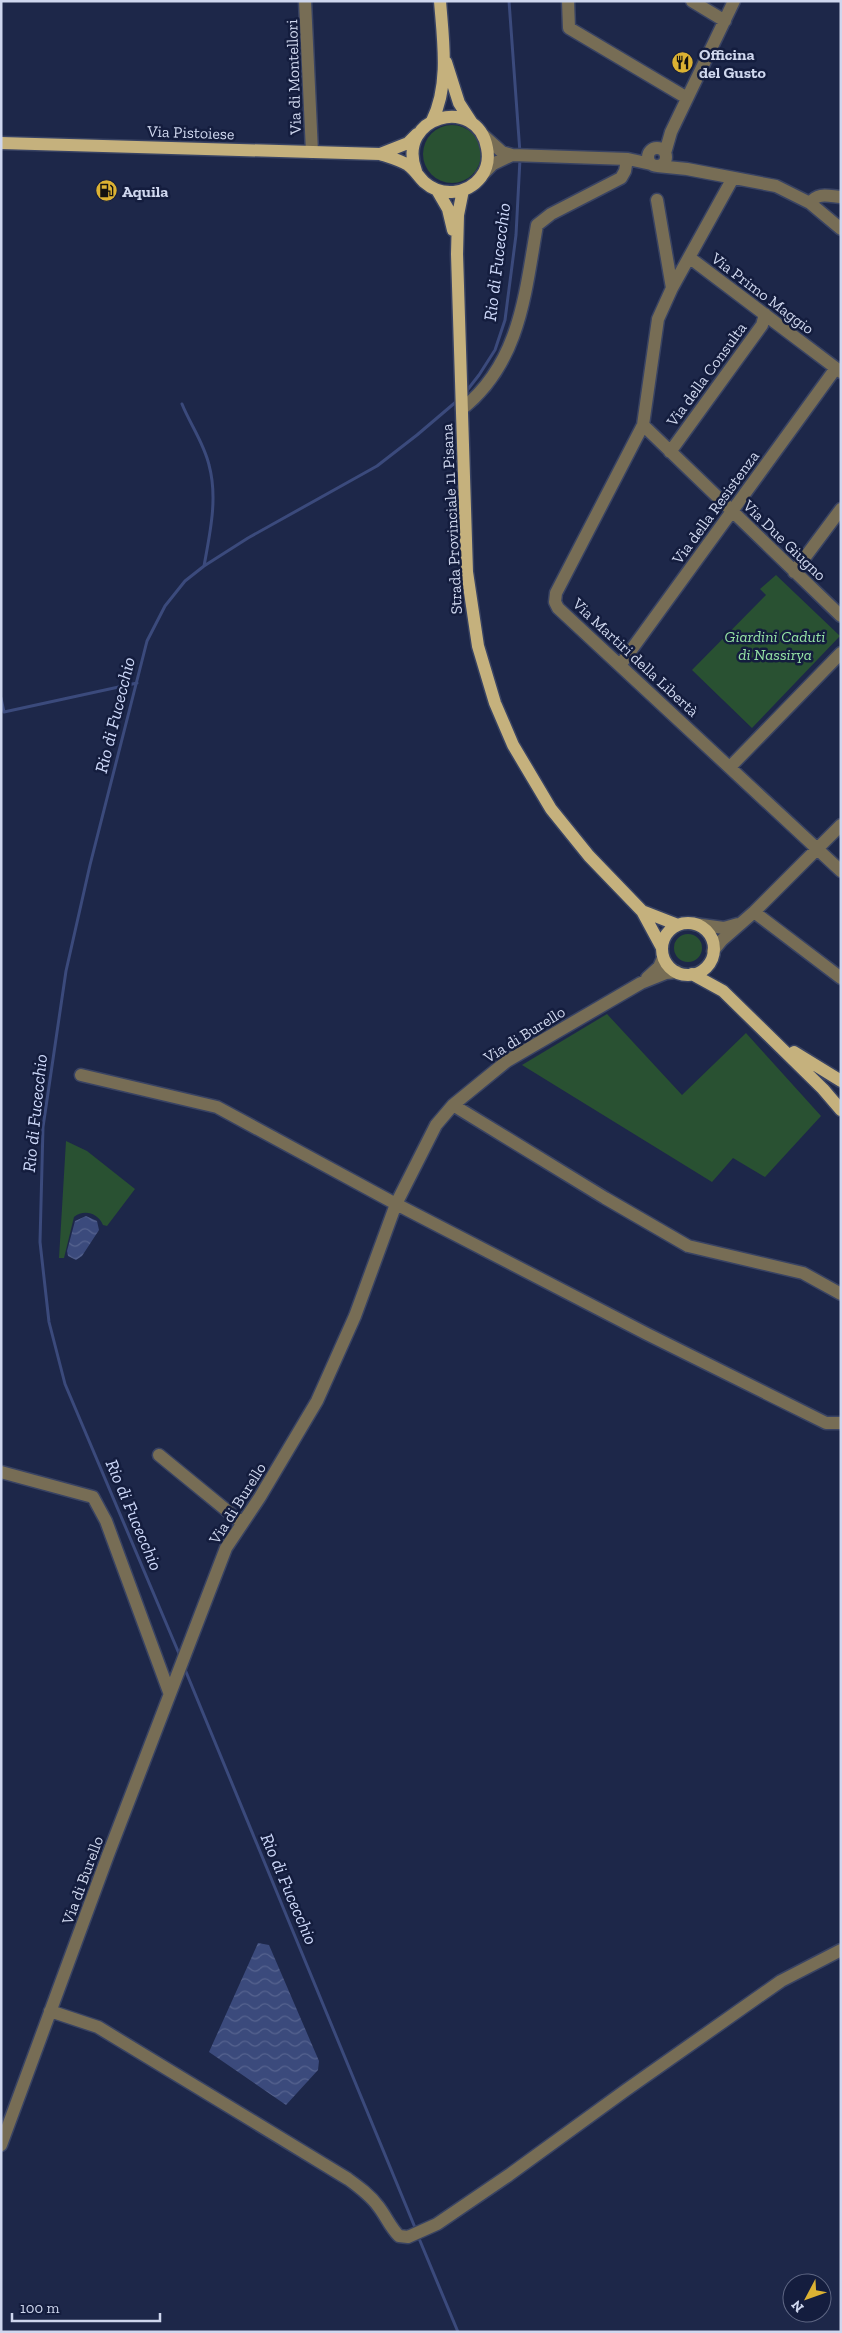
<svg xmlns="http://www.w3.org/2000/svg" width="842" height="2333" viewBox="0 0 842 2333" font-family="'Zilla Slab',serif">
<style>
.green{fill:#295132}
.water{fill:url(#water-waves)}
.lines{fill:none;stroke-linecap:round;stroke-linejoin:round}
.stream{stroke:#3b4a7c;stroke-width:3}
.minor-casing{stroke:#394363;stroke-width:15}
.major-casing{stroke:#394363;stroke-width:15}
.minor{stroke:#776d55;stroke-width:12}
.major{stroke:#c5b17d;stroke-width:12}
.labels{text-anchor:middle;stroke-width:5;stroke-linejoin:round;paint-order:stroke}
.poi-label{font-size:16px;font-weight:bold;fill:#cfd7ee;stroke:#141d3e;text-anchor:start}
.street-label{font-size:16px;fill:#cfd7ee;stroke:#141d3e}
.park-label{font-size:16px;font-style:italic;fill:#96e3a5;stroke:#141d3e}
.water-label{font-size:18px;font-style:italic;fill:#cfdafb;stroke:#141d3e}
</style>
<defs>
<pattern id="water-waves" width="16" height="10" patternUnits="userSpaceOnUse" patternTransform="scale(1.25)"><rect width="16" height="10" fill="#3b4a7c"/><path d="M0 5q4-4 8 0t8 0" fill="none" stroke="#56638f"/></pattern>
</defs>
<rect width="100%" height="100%" fill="#1d2749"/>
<!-- green -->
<path class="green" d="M423 154a29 29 0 1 1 58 0a29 29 0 1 1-58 0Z
M776 575 840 636 752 728 692 670 766 595 760 589Z
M674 948a14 14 0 1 1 28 0a14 14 0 1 1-28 0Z
M607 1014 682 1095 746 1033 821 1116 765 1177 733 1158 712 1182 522 1065Z
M66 1141 87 1151 135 1189 107 1226 103 1225C98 1213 84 1209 74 1217L64 1258H59Z"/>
<!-- water -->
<path class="water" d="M86 1216 97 1221 99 1230 82 1256 76 1260 68 1256 67 1251 75 1221Z
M258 1943 269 1945 319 2061 318 2070 286 2105 209 2052Z"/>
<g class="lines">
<!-- stream -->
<path class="stream" d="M509 1 520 153
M465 393 479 375 495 350 505 320 516 235 520 159
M182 404C190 424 204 443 209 465 218 498 210 533 204 566
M1 698 4 712 137 683
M180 1656 65 1384 49 1322 40 1242 43 1127 66 971 90 865 147 641 165 606 185 581 204 566 248 538 377 466 417 435 457 401
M184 1667 416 2230
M418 2236 458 2332"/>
<defs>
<path id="minor" d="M305 1 312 152
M568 1 569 28 687 98
M692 1 725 21
M483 135 502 152 512 155 628 159 651 164
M648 157a9 9 0 1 1 18 0a9 9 0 1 1-18 0Z
M665 153 671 132 734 1
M657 166 687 169 776 186 810 203 841 229
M481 176 493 164 512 155
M733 178 672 288 658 319 643 425 556 593 555 602 558 608 841 871
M657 200 672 288
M810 203C818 192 828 196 841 197
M690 258 841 372
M462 409C520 363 525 294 537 225L551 214 621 178 625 171 627 159
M643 425 841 616
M670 452 762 325 765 314
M794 572 841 509
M621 664 836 368
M730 767 841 653
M754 912 841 978
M694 924 724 928 738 924
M713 951 722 940 754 912 841 825
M647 978 659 967 663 958
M81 1075 217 1107 396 1204 647 1334 826 1423H841
M453 1105 605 1198 688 1246 803 1273 841 1294
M159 1455 242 1523
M1 1472 93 1497 106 1521 169 1692
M50 2011 98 2027 348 2179C359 2187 370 2195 378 2206 386 2216 390 2227 399 2236L408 2237 437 2224 509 2175 626 2090 781 1981 841 1950
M1 2145 108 1855 226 1548 260 1497 317 1401 355 1316 396 1204 436 1125 453 1105 507 1061 641 983 666 973 677 972"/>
<path id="major" d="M446 62 459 103 472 123
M432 121C450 85 443 40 440 1
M1 143 380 154C389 157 400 160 408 165 415 170 418 176 424 182 441 197 467 195 481 177 487 169 489 158 487 148 477 94 395 116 416 171
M380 154 408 143 417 134
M437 190 448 209 453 230
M463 190 458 215 457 254 467 572 478 646 495 703 513 745 551 809 589 856 642 911 662 948
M642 911 678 925
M662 949a26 26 0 1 1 52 0a26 26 0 1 1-52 0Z
M692 974 723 991 823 1089 841 1110
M794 1052 841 1081"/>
</defs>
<!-- minor casing -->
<use href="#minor" class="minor-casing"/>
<!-- major casing -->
<use href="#major" class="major-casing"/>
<!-- minor -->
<use href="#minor" class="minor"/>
<!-- major -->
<use href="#major" class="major"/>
</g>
<!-- icons -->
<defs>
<symbol id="restaurant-disc" viewBox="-11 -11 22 22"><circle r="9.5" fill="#dcb233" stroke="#141d3e"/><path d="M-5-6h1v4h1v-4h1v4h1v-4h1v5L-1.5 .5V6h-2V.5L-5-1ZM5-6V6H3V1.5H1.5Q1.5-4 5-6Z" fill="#111"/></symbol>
<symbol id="fuel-disc" viewBox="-11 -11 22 22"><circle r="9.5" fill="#dcb233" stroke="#141d3e"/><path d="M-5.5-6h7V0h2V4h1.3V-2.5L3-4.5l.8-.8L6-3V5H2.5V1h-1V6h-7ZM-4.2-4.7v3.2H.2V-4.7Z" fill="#111"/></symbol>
</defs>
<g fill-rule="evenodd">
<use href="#restaurant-disc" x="670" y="50" width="25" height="25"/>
<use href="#fuel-disc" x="94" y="178" width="25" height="25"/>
</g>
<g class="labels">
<!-- poi labels -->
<g class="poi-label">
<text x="699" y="60">Officina<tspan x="699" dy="18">del Gusto</tspan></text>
<text x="122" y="197">Aquila</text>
</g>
<!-- street labels -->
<g class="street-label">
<text transform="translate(293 77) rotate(-92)" y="6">Via di Montellori</text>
<text transform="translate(191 132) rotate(2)" y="6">Via Pistoiese</text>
<text transform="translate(763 293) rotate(37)" y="6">Via Primo Maggio</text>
<text transform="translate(706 374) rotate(-54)" y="6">Via della Consulta</text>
<text transform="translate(715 507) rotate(-54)" y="6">Via della Resistenza</text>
<text transform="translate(451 519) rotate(-93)" y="6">Strada Provinciale 11 Pisana</text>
<text transform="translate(785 540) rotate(44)" y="6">Via Due Giugno</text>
<text transform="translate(636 657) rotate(43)" y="6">Via Martiri della Libertà</text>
<text transform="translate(524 1034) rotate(-32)" y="6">Via di Burello</text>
<text transform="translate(237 1503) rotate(-58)" y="6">Via di Burello</text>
<text transform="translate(82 1880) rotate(-70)" y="6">Via di Burello</text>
</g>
<!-- park labels -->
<g class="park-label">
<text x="775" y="642">Giardini Caduti<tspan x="775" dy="18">di Nassirya</tspan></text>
</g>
<!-- water labels -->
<g class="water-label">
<text transform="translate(497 262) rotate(-83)" y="6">Rio di Fucecchio</text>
<text transform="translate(115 715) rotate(-76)" y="6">Rio di Fucecchio</text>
<text transform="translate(35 1113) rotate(-84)" y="6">Rio di Fucecchio</text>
<text transform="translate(134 1515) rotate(67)" y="6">Rio di Fucecchio</text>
<text transform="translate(289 1889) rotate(67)" y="6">Rio di Fucecchio</text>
</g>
</g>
<!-- border -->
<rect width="842" height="2333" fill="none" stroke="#cfd7ee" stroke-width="5"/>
<!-- north arrow -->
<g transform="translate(807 2298) rotate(229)"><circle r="24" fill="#141d3e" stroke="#5f6784"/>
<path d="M0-4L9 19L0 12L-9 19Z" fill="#dcb233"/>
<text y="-8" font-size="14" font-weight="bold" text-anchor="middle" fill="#cfd7ee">N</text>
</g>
<!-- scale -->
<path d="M12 2313v8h148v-8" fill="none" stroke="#cfd7ee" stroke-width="2.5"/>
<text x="20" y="2313" font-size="15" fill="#cfd7ee" stroke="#141d3e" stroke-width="4" paint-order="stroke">100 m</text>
</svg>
